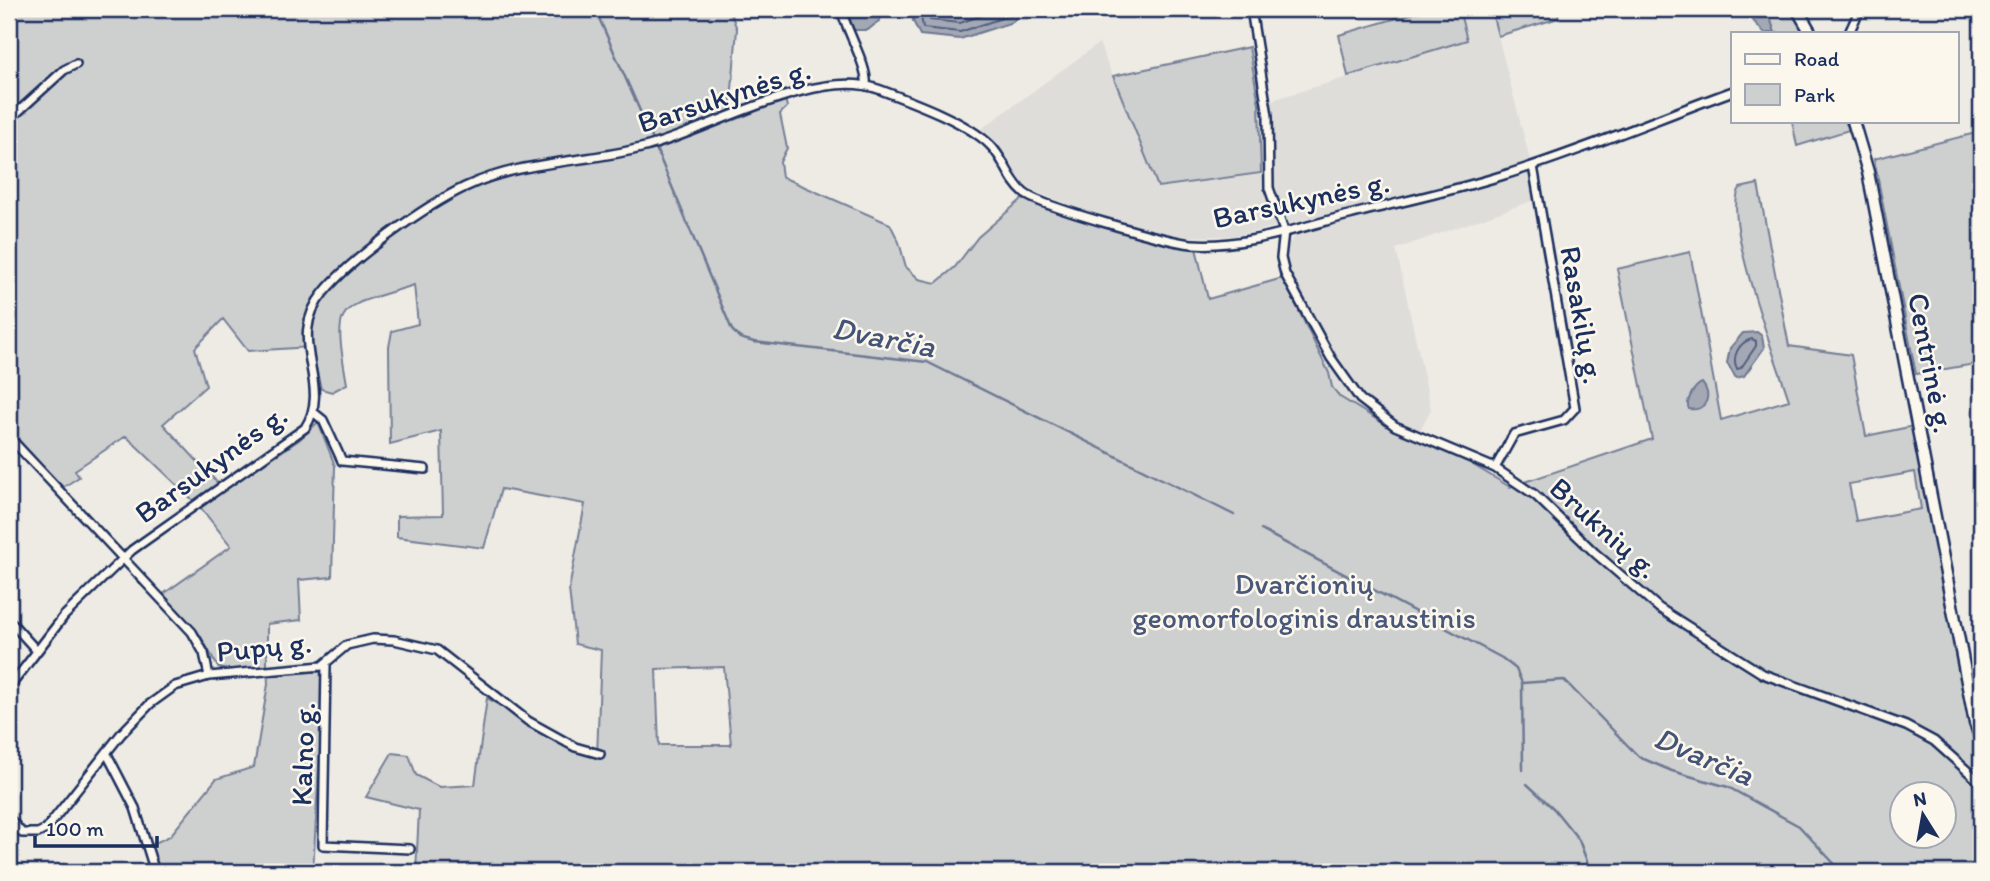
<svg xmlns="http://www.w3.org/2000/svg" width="1990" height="881" viewBox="0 0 1990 881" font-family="Itim,sans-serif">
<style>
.built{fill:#deddda}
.green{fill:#cecfcf;stroke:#747f96;stroke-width:2;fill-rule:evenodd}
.water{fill:#a3a8b4;stroke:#6d7892;stroke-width:2}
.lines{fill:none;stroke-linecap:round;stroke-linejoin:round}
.shore{stroke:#515f80;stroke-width:2}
.stream{stroke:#6d7892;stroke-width:2.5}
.minor-casing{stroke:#1b2f5e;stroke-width:12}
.secondary-casing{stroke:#1b2f5e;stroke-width:15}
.minor{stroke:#fbf7ec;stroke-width:7}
.secondary{stroke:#fbf7ec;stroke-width:10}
.labels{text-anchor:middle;stroke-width:5;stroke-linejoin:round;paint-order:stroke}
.street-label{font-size:30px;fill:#1b2f5e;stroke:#fbf7ec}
.park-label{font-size:30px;fill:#48577a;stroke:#fbf7ec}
.water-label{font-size:32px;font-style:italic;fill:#445378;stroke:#fbf7ec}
</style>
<rect width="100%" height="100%" fill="#eeebe4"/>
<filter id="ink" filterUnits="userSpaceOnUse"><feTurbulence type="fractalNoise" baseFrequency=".0143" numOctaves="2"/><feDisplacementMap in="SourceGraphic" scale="14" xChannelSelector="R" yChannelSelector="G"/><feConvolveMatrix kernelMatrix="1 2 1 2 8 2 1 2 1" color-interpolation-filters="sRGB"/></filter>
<g filter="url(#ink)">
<!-- built -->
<path class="built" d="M1491 9 1531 164 1331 214 1235 236 1176 237 1115 222 1033 191 1020 181 996 146 980 130 1099 43 1158 187 1261 173 1259 104 1467 41 1461 17Z
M1531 172 1535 200 1396 249 1431 409 1415 440 1340 397 1332 387 1329 372 1294 302 1286 266 1289 243 1296 234Z"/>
<!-- green -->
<path class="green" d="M9 9H729L737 29 730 113 735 120 785 99 787 107 780 114 787 148 780 162 782 177 890 224 899 242 906 267 919 279 936 283 955 267 978 237 1022 199 1176 247 1196 248 1208 299 1283 278 1329 373 1332 387 1340 397 1391 428 1468 462 1510 487 1652 439 1617 269 1690 252 1721 420 1789 400C1777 362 1721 217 1740 188L1758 184 1789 346 1851 355 1866 436 1914 426 1969 722 1981 751V872H416L419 810 366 797 392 753 409 755 416 775 439 787 475 785 487 698 566 746 597 756 601 650 575 644 569 589 585 504 501 489 484 548 397 537V516L443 515 441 431 390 444 389 347 392 331 418 324 414 285C337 310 332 299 347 384L332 392 321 389 311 347 248 351 223 319 195 348 206 386 163 424 224 490 299 440 318 422 335 466 332 577 299 580 301 620 267 624V667L320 672 324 676 313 872H151L144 848 170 836 216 779 254 767 268 684 267 667 226 671 218 667 200 635 162 595 231 546 200 507 126 436 75 470 79 477 62 488 9 429ZM1915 472 1921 509 1856 521 1849 484ZM724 667 731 745H659L656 669ZM1902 794H1944V836H1902Z
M1428 9H1489L1461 17 1467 40 1348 76 1339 35Z
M1491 9H1557L1559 18 1498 36Z
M1767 9H1791L1805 33H1775Z
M1249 47 1259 104 1261 173 1158 187 1113 76Z
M1981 107V363L1916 374 1874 159 1976 133 1979 124 1976 114Z
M1792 121H1845L1849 130 1797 146Z"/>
<!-- water -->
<path class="water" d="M852 9H879L880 20 868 30H853L849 22Z
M914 9H1021L1022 11 1013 22 960 39 920 35 913 21Z
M1743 9H1767L1775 33H1764Z
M1757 332 1762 336 1764 348 1744 376 1736 378 1727 363 1730 348 1743 333Z
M1702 383C1713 395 1706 412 1689 409 1685 402 1694 386 1702 383Z"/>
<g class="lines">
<!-- shore -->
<path class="shore" d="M920 9 923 28 960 32 1011 15 1015 9
M929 9 930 20 960 23 999 9
M1752 339 1756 341V346L1741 368 1737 369C1731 357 1739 342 1752 339Z"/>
<!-- stream -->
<path class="stream" d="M595 9 652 138
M657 151 732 330 740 338 754 342 927 362 1234 515
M1261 530 1502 658 1516 669 1522 683 1564 680 1639 757 1672 771 1728 787 1799 826 1842 872
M1522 683 1523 770
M1527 784 1554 809 1579 840 1591 872"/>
<defs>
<path id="minor" d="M841 9C846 30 869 68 866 86
M1251 9 1268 116 1269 188 1284 231 1281 258 1285 274 1331 358 1360 399 1395 426 1495 468 1535 495 1595 553 1659 608 1736 657 1763 674 1906 726 1934 741 1981 783
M9 13 14 9
M1849 33 1860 9
M9 120 64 70 76 64
M313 412 323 420 342 461 425 469
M9 437 192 632 204 653 209 676
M1495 468 1514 434 1564 420 1575 408 1533 166
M9 620 37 651
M326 665 323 845 410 849
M9 688 64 616 132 550 305 428C334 383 283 341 324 292 352 258 425 206 465 187 521 160 586 163 645 147 708 131 817 66 878 89 910 101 966 121 990 145 1004 158 1009 181 1024 193 1039 206 1169 242 1192 244 1244 248 1300 227 1349 215 1400 202 1453 191 1504 175 1582 151 1656 119 1733 91
M107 754 135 808 155 872
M9 818 22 833H38L46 829 121 734 150 704 175 686 209 676 322 666 347 645 373 639 394 640 437 650 528 721 575 747 600 754"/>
<path id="secondary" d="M1797 9 1811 33
M1853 121 1868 172 1975 723 1981 739"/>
</defs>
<!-- minor casing -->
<use href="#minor" class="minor-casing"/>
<!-- secondary casing -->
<use href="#secondary" class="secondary-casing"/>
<!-- minor -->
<use href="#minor" class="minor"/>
<!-- secondary -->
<use href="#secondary" class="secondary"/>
</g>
</g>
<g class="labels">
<!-- street labels -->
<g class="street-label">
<text transform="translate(724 96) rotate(-18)" y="10">Barsukynės g.</text>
<text transform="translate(1301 200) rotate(-12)" y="10">Barsukynės g.</text>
<text transform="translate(1582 315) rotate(80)" y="10">Rasakilų g.</text>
<text transform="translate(1931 363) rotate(79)" y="10">Centrinė g.</text>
<text transform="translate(211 464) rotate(-36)" y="10">Barsukynės g.</text>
<text transform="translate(1604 528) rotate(42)" y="10">Bruknių g.</text>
<text transform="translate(264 647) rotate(-6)" y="10">Pupų g.</text>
<text transform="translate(303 754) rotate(-88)" y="10">Kalno g.</text>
</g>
<!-- park labels -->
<g class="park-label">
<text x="1304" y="594">Dvarčionių<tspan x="1304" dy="34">geomorfologinis draustinis</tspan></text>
</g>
<!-- water labels -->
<g class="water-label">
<text transform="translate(884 337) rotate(11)" y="11">Dvarčia</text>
<text transform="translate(1704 756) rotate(23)" y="11">Dvarčia</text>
</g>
</g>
<!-- margin -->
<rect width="1990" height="881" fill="none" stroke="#fbf7ec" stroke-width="35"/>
<rect x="18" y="18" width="1955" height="846" fill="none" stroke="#1b2f5e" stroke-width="2.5" filter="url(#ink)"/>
<!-- legend -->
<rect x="1731" y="32" width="228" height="91" fill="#fbf7ec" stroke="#a1a7b3" stroke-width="2"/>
<rect x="1745" y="54" width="35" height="10" fill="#fbf7ec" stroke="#a1a7b3" stroke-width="2"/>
<text x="1794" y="66" font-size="21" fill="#1b2f5e">Road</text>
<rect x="1745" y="84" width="35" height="21" fill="#cecfcf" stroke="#a1a7b3" stroke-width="2"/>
<text x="1794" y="102" font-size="21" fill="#1b2f5e">Park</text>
<!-- north arrow -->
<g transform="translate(1923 815) rotate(349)"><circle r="33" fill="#fbf7ec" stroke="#a1a7b3" stroke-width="2"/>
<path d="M0-5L12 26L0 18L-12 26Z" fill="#1b2f5e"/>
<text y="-10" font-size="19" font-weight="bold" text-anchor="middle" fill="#1b2f5e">N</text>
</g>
<!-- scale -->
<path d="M35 836v10h122v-10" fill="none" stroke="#1b2f5e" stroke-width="3.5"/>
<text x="46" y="836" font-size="21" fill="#1b2f5e" stroke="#fbf7ec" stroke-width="5" paint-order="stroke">100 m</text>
</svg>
